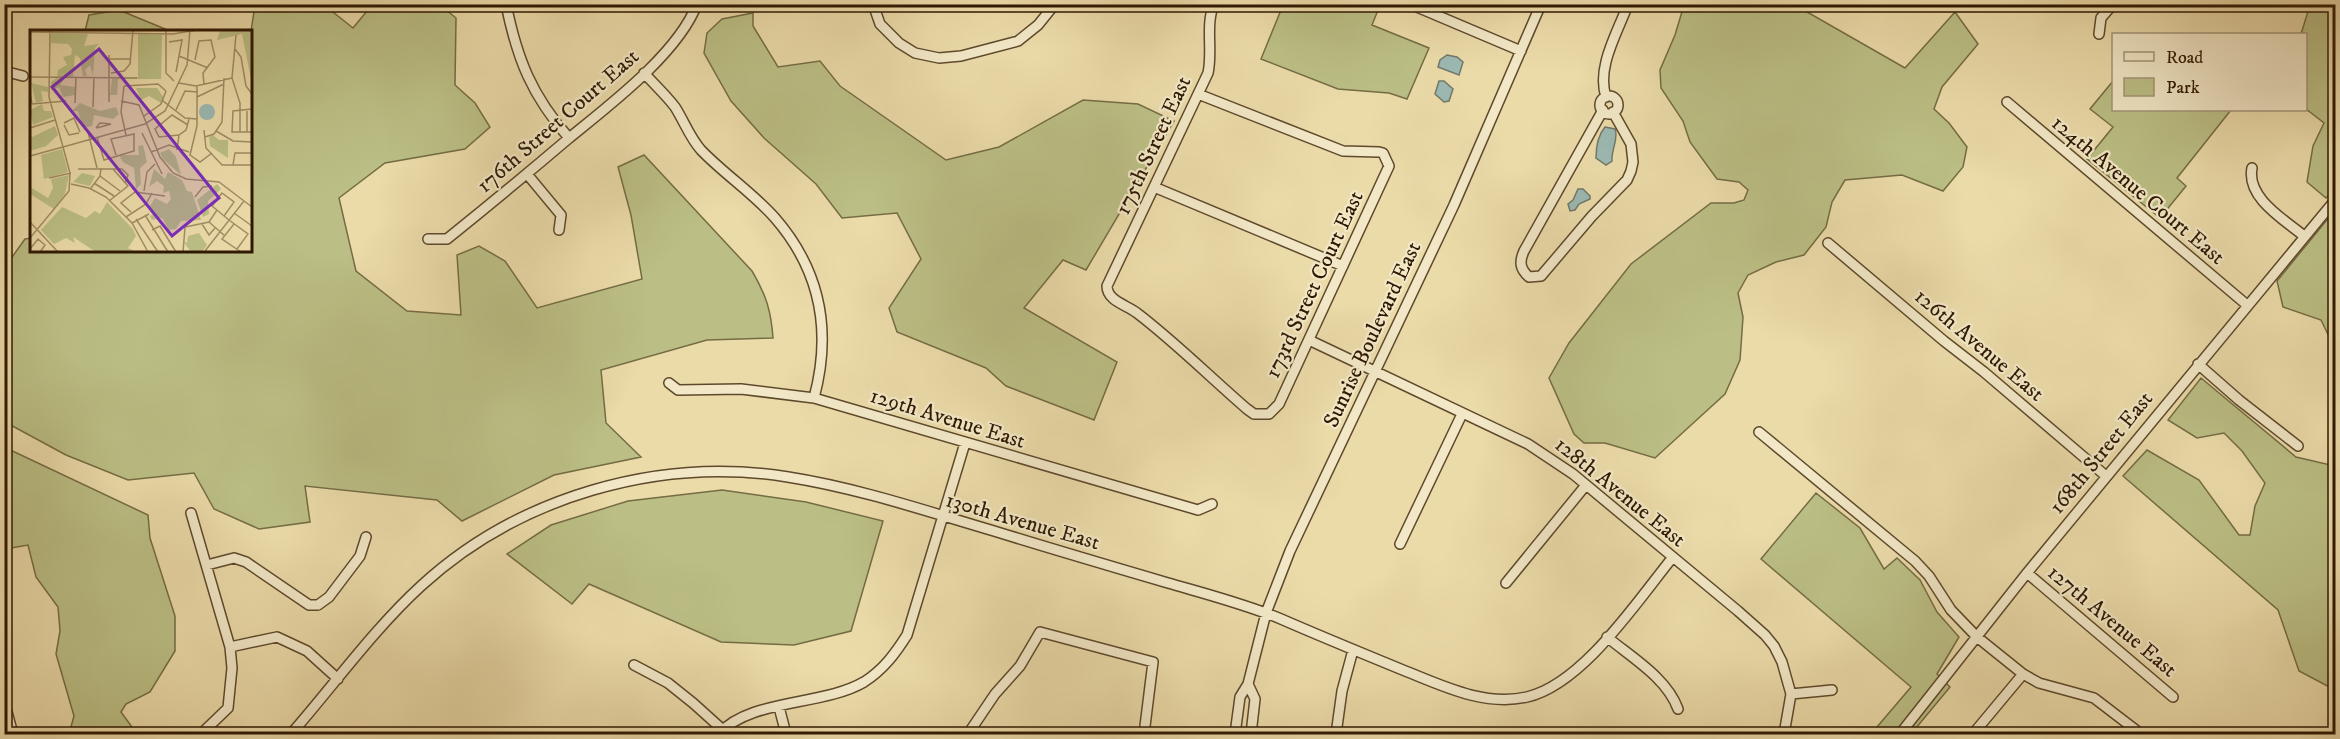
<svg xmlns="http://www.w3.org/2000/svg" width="2340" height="739" viewBox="0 0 2340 739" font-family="'IM FELL DW Pica',serif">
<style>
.green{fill:#bbbf85;stroke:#756c44;stroke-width:1.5}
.water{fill:#9cb9b3;stroke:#70796c;stroke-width:1.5}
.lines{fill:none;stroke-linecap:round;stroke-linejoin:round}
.minor-casing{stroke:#5e492c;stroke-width:12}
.minor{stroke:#f2e8c7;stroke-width:9}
.labels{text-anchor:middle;stroke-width:4.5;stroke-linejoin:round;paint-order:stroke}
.street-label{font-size:22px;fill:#2f1802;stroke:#f2e8c7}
.inset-road{fill:none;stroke:#a08d66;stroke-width:1.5}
.view{fill:#7b2cbf;fill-opacity:0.15;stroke:#7b2cbf;stroke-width:3}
.inset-edge{fill:none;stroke:#2f1802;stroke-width:3}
</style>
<rect width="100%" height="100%" fill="#ebdba9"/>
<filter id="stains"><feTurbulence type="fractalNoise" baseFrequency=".00333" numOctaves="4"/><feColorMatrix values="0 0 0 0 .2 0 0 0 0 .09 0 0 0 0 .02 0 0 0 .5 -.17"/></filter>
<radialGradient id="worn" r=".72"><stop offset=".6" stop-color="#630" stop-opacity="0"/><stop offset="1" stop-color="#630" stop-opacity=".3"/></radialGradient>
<!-- green -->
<path class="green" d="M255 5H324L353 28 372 5H440L456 18 455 85 475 103 490 127 465 149 385 163 339 198 356 271 407 311 461 315 457 255 479 246 505 261 537 308 642 279 631 215 618 167 644 155 752 271C766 295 771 310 773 338L707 340 601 370 606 423 641 457 554 475 462 521 437 500 305 486 310 522 259 529 214 509 194 473 128 480 66 455 5 422V267L25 239 31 238 32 250H250V38Z
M1283 5H1380L1372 25 1429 48 1407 99 1389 93 1338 89 1261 59Z
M1684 5H1795L1905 68 1955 12 1978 44 1942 87 1934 109 1949 123 1967 147 1963 167 1943 191 1902 175 1845 180 1832 202 1826 227 1804 255 1776 262 1748 275 1738 293 1743 317 1740 360 1725 394 1655 458 1605 443H1584L1574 434 1549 378 1569 343 1631 264 1711 203H1734L1744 200 1748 190 1739 182 1717 179 1690 142 1683 121 1661 88 1660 70 1675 35Z
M2310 5H2335L2336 188 2326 198 2307 182 2313 146 2324 123 2306 109V34H2301Z
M119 10 170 31H85L89 15Z
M753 13V26L778 67 820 61 840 86 946 160 999 147 1083 100 1138 104 1174 121 1086 270 1063 260 1024 308 1117 362 1094 420 1006 386 986 368 897 332 889 308 921 259 897 213 842 218 816 184 764 138 731 101 704 53 707 33 722 19Z
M2113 81 2114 110H2231L2177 178 2186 186 2160 218 2087 159 2113 127 2090 109Z
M2335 210V349L2321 320 2283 307 2277 281Z
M2201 378 2296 457 2335 466V690L2299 671 2278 610 2123 476 2147 450 2199 480 2239 535H2250L2255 506 2265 483 2242 451 2224 433 2197 438 2168 420Z
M4 447 148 515 150 538 175 616V651L150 692 126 704 121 712 137 734H69L74 716 56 654 60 631 58 607 36 577 28 545 5 549Z
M722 490 806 502 883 521 851 631 794 645 721 642 589 584 572 604 507 554 551 525 628 501Z
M1816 493 1860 528 1884 569 1897 558 1920 580 1937 612 1959 637 1937 674 1950 687 1911 734H1871L1911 687 1761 559Z"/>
<!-- water -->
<path class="water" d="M1447 55 1457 57 1463 62 1459 75 1438 67 1440 60Z
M1439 81H1444L1453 89 1449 101 1444 102 1435 94Z
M1605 127 1615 129C1619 138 1611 150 1612 161L1606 165 1596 158C1596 147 1598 135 1605 127Z
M1578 189H1583L1590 196V199L1579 204 1575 210 1570 211 1568 204 1573 200Z"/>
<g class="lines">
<defs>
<path id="minor" d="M506 4C517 59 532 96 569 138
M873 4 880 24 899 43 915 53 939 58 961 56 1018 41 1038 25 1055 4
M1410 4 1521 51
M2099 34 2101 18 2113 4
M4 71 23 76
M644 73C654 84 666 95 675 107 684 121 690 138 701 150 724 174 753 193 775 218 821 271 832 331 814 398
M1198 94 1343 151 1379 152 1383 153 1389 166 1279 404 1269 414H1254L1247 409C1210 377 1175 342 1137 313 1127 305 1107 301 1107 286L1208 73C1213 51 1205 25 1214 4
M1600 105a9 9 0 1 1 18 0a9 9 0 1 1-18 0Z
M1606 97C1596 67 1618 32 1628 4
M2007 102 2247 305
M1603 110 1524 251C1519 262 1520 269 1529 277L1541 276 1592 216 1627 180 1631 171 1633 162 1631 144 1613 112
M2252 168C2246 198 2285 220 2304 236
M527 174 561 215 559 230
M1154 187 1343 266
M428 239H447C488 206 528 173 568 139 608 106 678 54 697 4
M1828 243 1944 341 1984 372 2106 476
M1309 340 1528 444 1573 474 1738 611 1765 635 1774 646 1782 662 1791 694 1784 734
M2198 364 2239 400 2298 446
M669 383 678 390 741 389 814 398 1198 510 1212 504
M1759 432 1915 561 1929 576 1951 610 1977 637 2023 674 2039 683 2094 698 2141 734
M191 513 230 647 232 668 228 708 201 734
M1400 544 1462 414
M207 565 234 558 246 562 309 605H318L329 597 360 556 366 537
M2027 573 2173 697
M1506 583 1586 485
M1607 637C1631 657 1667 678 1678 709
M230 647 277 637 307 651 338 679
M634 665 668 683 693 703 723 730
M1248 684 1255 699 1251 734
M1791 694 1832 690
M4 701 13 734
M779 707 786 734
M291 734C333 686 374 629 421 586 518 497 658 456 788 477 858 488 926 511 994 531 1052 549 1110 566 1168 583 1206 594 1245 604 1281 619 1320 636 1359 652 1398 668 1439 684 1482 707 1527 697 1583 684 1637 601 1673 557
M719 734C749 699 823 706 864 682 883 670 895 654 907 635L965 443
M968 734 995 694 1020 666 1040 632 1153 662 1144 734
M1235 734 1240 697 1248 684 1266 613 1290 551 1454 205 1541 4
M1336 734 1342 691 1353 650
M1900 734 2027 573 2336 199
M1973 734 2023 674"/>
</defs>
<!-- minor casing -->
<use href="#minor" class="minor-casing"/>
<!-- minor -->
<use href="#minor" class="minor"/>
</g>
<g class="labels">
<!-- street labels -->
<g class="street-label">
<text transform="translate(557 120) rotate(-41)" y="8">176th Street Court East</text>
<text transform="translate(1152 145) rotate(-65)" y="8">175th Street East</text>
<text transform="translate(2139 189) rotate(40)" y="8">124th Avenue Court East</text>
<text transform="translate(1313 284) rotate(-65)" y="8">173rd Street Court East</text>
<text transform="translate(1371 334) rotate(-65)" y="8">Sunrise Boulevard East</text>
<text transform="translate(1980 344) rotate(40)" y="8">126th Avenue East</text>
<text transform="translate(948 417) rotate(17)" y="8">129th Avenue East</text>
<text transform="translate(2100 452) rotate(-51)" y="8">168th Street East</text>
<text transform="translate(1621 491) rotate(39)" y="8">128th Avenue East</text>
<text transform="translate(1023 520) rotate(16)" y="8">130th Avenue East</text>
<text transform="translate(2113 620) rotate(40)" y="8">127th Avenue East</text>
</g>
</g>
<!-- overview -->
<g transform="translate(30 30)">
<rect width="222" height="222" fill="#ebdba9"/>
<path d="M190 0H222V54L212 4 187 10ZM21 3 58 4 54 16 69 14 65 18 63 46 60 35 55 40 57 46H53L50 28 45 25 43 47H27L28 40 37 35 33 27 41 25 42 19 38 14 21 13ZM108 4 132 5 131 49H88L87 65H80L82 49 108 47ZM0 48 1 53 18 57V62L11 61 13 71 6 73ZM26 48H35L30 55 45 57V65L33 67 29 57 21 60V52ZM106 58H127L134 68 131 73 119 66 111 70ZM50 73 70 81 86 77 89 84 83 89 64 85 62 96 53 98 48 81H42ZM12 74 14 81H21L23 87 3 95 0 80ZM25 96 28 105 16 116 0 121V108ZM183 105 189 110H198V128L180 116 179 107ZM113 115 117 132 110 138 111 154 106 159 104 138 93 132 89 125H109L108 116ZM32 119 38 142 14 149 11 125ZM139 119 146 127 151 145 133 129 130 123ZM124 139 135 149 138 142 152 150 157 161 162 162 171 190 151 191 146 199 139 200 132 188 122 190 120 186 126 183 120 182V176L125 168 137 174 141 169 139 161 133 163 134 156 127 151 119 157ZM52 143 65 146 60 156 43 152ZM39 145 35 164 24 179 0 164V157L18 168 23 158 21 149ZM187 154 191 159 178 171 179 184 173 187 167 170ZM77 172 103 199 106 206 98 218 106 222H66L43 207 45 213 36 208 24 214 11 200 32 177 56 188 65 181 70 184ZM169 203 177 215 172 222H161L153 211 157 213 158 206Z" fill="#bbbf85"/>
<path d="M169 82a8 8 0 1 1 16 0a8 8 0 1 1-16 0Z" fill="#9cb9b3"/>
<path class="inset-road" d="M136 0V43L144 51M0 2 143 4 167 0M206 5 202 48 210 73V102M139 12 152 10 146 42M205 19 211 27 216 56 222 64M79 25V72M149 26 178 38M79 29H101M165 30 169 11 181 10 185 27 173 43 174 54M81 43 94 41 100 34 103 0M0 47 107 48M149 53 166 56 202 48M94 56 91 82 96 105M94 56 128 54 136 61M167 56V96L160 125 170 132 182 123M0 62 2 74 36 71M167 67 194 54M91 71 109 75 130 127 143 143 156 149 189 152 222 177M133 71 155 88 167 89M45 73 46 48M63 77 64 47M222 79 203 81 202 102H222M146 80 155 61 168 62M217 81V102M114 86 131 74 136 61M34 93 44 88 50 102M34 95 39 105 49 103M0 98 25 90M66 98 70 93 81 94 67 98M174 100 176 118 192 135H222M186 101 203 111 222 112M58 102 67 138M112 103 132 144M149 105 129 107 125 99 142 85 158 95M67 107 74 130 104 121V104L81 109 86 125M175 107 184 104 192 92 194 48M147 120 149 105 156 100 159 89M121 122 139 115 159 122M0 126 33 117 19 67 20 0M203 135 205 123H222M48 139H92L98 145 95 153M70 146 90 161M19 148 41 143M64 153 84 166M41 154 59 158 76 167 102 193 118 222M61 158 70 146 71 138M114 161 117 142 125 134M165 167 173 157 182 156M79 171 98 156 83 139M101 182 91 173 105 162 135 166M204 183 222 196M115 185 138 222M194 186 204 172 192 163 182 176 199 190 218 204 207 219M96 187 116 174 122 163M106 189 128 222M0 192 28 222M179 192 195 206M102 193 119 184M172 194 179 205 185 198M204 194 192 209 211 222M122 200 130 196 146 222M0 208 39 161 40 143 33 117 115 94 135 81 157 35 160 0M0 219 8 209 15 215 10 222M175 221 214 171M153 222 155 197 179 192 187 180"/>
<path class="view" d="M69 19 189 168 142 206 22 57Z"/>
<rect width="222" height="222" class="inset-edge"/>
</g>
<!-- margin -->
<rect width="2340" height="739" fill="none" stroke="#ebdba9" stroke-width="24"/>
<rect x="6" y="6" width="2328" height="727" fill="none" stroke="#2f1802" stroke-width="3"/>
<rect x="12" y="12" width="2316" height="715" fill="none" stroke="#2f1802" stroke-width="1.5"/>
<!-- legend -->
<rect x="2112" y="33" width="195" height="78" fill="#f2e8c7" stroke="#a49578" stroke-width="1.5"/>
<rect x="2124" y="52" width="30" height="9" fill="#f2e8c7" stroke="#a49578" stroke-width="1.5"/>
<text x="2166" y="63" font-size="18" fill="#2f1802">Road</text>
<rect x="2124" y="78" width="30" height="18" fill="#bbbf85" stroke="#a49578" stroke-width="1.5"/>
<text x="2166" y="93" font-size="18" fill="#2f1802">Park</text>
<rect width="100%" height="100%" filter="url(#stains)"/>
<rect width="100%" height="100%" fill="url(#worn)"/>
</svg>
